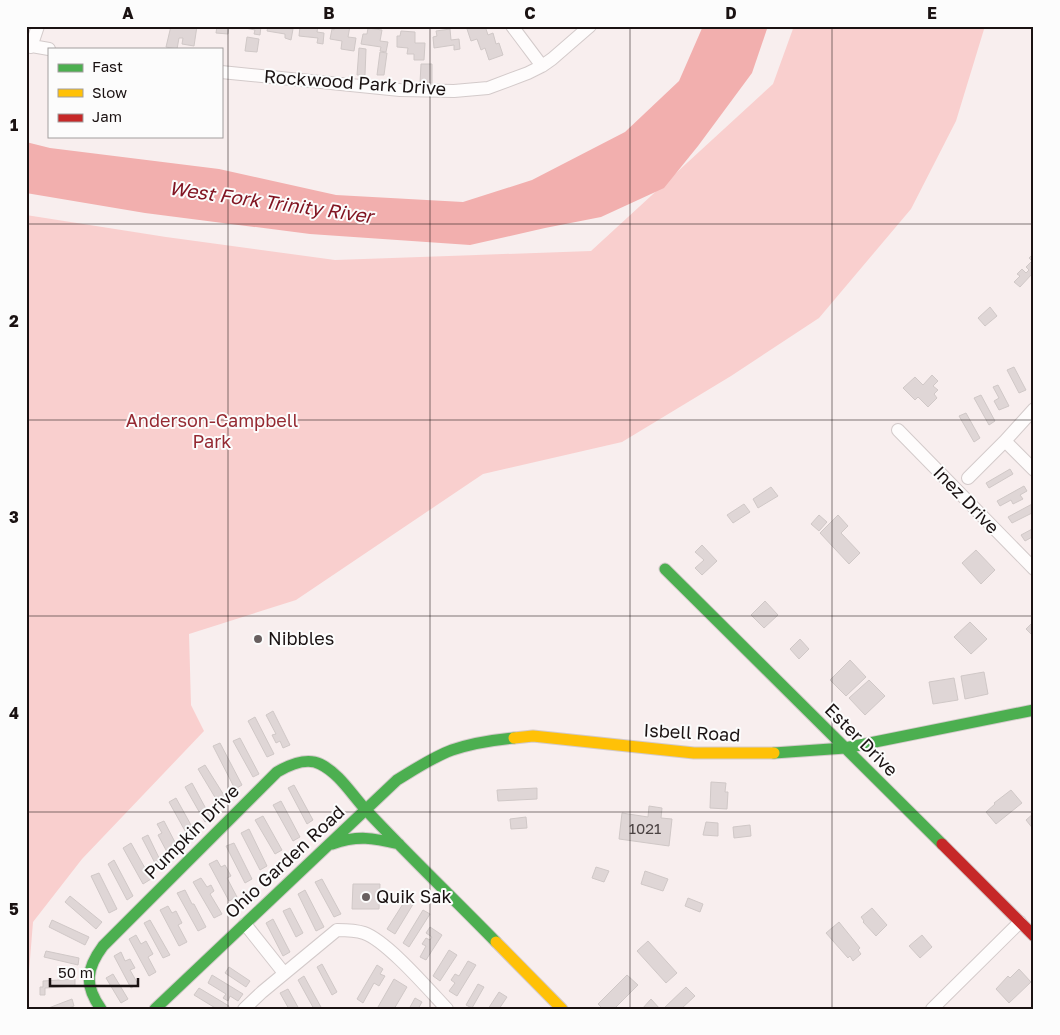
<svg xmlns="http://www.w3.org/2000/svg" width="1060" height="1035" viewBox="0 0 1060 1035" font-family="'Golos Text',sans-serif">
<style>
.green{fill:#f9cfce}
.water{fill:#f2afae}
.building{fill:#dfd6d6;stroke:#d0c8c7}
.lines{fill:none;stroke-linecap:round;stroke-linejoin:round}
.street-casing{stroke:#d3caca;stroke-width:14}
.fast-casing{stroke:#d3caca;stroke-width:13}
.slow-casing{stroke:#d3caca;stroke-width:13}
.jam-casing{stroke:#d3caca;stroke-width:13}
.street{stroke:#fefcfc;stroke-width:12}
.fast{stroke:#4caf50;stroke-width:11}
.slow{stroke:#ffc107;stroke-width:11}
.jam{stroke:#c62828;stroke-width:11}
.grid{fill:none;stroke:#1a1212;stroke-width:1;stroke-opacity:0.55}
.poi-dot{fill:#685f5f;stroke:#fcfcfc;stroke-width:2}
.labels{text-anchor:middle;stroke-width:4;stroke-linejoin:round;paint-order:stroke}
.number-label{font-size:15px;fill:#4b4343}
.street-label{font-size:18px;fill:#1a1212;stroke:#fcfcfc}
.park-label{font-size:18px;fill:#952a32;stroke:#fcfcfc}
.poi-label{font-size:18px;fill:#1a1212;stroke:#fcfcfc;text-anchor:start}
.water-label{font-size:19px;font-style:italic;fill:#811522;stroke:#fcfcfc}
.neatline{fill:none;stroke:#1a1212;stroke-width:2}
.grid-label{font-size:16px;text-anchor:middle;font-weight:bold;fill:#1a1212}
</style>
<rect width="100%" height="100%" fill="#f8eeee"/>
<!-- green -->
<path class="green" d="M794 26H985L956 121 911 209 819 318 731 376 622 442 483 474 296 600 189 634 191 705 204 731 82 859 33 922 26 1009V215L166 237 335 260 591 251 773 84Z"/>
<!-- water -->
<path class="water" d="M703 26H768L752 73 698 146 664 188 601 217 545 228 470 245 310 234 145 213 26 193V142L50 148 219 169 336 195 463 202 532 180 625 132 679 81Z"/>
<!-- building -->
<path class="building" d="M171 26H197L194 46 182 44 183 38H179L177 49 166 47Z
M217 26H229L228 34 216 33Z
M236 26H261L260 35 254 34 255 30Z
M268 26H285V28L293 29 291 40 285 38V34L267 31Z
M300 26H318L317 32 324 33 323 44 317 43 318 38 299 36Z
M334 26H350L348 37 356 38 354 51 341 49 342 41 330 39 332 29 334 30Z
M466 26H485L488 35 493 33 496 44 499 43 503 55 489 60 485 48 481 50 477 39 471 41Z
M368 28 382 30 380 41 388 42 386 52 380 51 381 47 361 44 363 34H367Z
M450 29 451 40 459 39 460 49 454 50V45L434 48 433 37 437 36 436 31Z
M401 31 415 32V43H425L424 60H414V54H407L408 48 397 47V36H400Z
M247 37 259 39 257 52 245 51Z
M359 48 366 49 365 75H357Z
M380 52 387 53 384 75H377Z
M421 64H432V83H420Z
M1034 253V275L1032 274 1020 287 1014 282 1020 276 1017 274 1022 269 1026 273 1029 270 1026 267 1032 261 1029 258Z
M990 307 997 316 985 326 978 318Z
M1014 367 1026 390 1019 393 1007 370Z
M932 375 938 381 933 386 938 390 934 394 937 398 928 407 918 397 915 400 903 388 915 377 923 385Z
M998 385 1009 406 999 410 994 401 999 398 993 387Z
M981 395 995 421 989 425 974 398Z
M966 413 980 438 974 442 959 416Z
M1010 469 1013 474 989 488 986 483Z
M1024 486 1027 491 1020 495 1023 499 1013 504 1011 500 1000 506 997 501Z
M771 487 778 496 758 508 753 499Z
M1034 503V512L1012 523 1008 517Z
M744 504 750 512 733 523 727 515Z
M819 515 827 522 819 531 811 524Z
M838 515 848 526 841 533 860 553 849 564 820 533Z
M1034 528V536L1025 541 1021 535Z
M702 545 717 561 702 575 695 568 704 560 695 552Z
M976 550 995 570 981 584 962 563Z
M765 601 778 615 764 628 751 615Z
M1034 621V637L1026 629Z
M970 622 987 639 971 654 954 637Z
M800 639 809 649 799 659 790 649Z
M850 660 866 677 846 696 830 680Z
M984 672 988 694 965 699 961 676Z
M954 678 958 700 933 704 929 682Z
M869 680 885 696 865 715 849 698Z
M273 711 290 745 283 748 280 741 276 743 272 735 276 734 266 715Z
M255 717 274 754 267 757 248 721Z
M240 738 259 774 253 777 233 741Z
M220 743 242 785 235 789 213 746Z
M205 765 227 800 219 804 198 769Z
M711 782 726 783 725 792H728L727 809 710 808Z
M192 783 211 818 205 822 185 787Z
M294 785 313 820 307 824 288 788Z
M537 788V799L498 801 497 790Z
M1011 790 1022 803 996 824 986 812 995 804 994 803Z
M176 798 196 834 189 838 169 802Z
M281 801 300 837 293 841 273 805Z
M649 806 662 808 661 818 672 819 669 846 619 839 622 813 648 817Z
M1034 813V830L1026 820Z
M263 816 282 850 275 854 255 820Z
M526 817 527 828 511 829 510 819Z
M164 821 178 848 172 851 171 850 167 852 158 835 162 833 157 824Z
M706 822 718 823V836L703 835Z
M750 825 751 836 734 838 733 827Z
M249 829 267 866 260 870 241 833Z
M148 835 161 862 156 865 142 838Z
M131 843 151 879 143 884 123 848Z
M234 843 252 879 245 883 226 846Z
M114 860 133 896 127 900 108 864Z
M217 860 221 867 225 865 231 876 227 878 237 897 229 901 209 864Z
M596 867 609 871 604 882 592 878Z
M645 871 668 879 663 891 641 884Z
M99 873 117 909 109 913 91 876Z
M201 878 207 887 211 885 214 891 210 894 222 914 214 918 193 882Z
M322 879 341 914 334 917 315 882Z
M353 884H380L379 909H352Z
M185 890 192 904H194L206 927 198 931 177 893Z
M305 890 324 927 316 931 298 894Z
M70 896 102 922 96 929 65 902Z
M408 896 415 901 395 934 387 929Z
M688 898 703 904 700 912 685 906Z
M168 906 172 913 176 911 182 923 178 925 187 942 179 946 160 910Z
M290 908 303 933 296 937 283 911Z
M872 908 887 925 876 936 863 922 864 921 861 917Z
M423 910 430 914 409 947 403 943Z
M273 919 290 952 283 956 266 923Z
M52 920 89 937 85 945 49 927Z
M150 920 170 955 163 958 144 923Z
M839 922 860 948 858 950 861 954 853 961 850 956 848 958 826 933Z
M430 927 442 935 426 960 420 957 426 946 422 944 426 938 430 940 432 937 426 933Z
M136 935 141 944 146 941 153 954 148 957 156 972 149 976 129 939Z
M922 935 932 947 920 958 909 946Z
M648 941 677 973 666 983 637 951Z
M449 950 457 955 440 981 433 976Z
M46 951 79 958 78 965 44 957Z
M121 952 125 961 130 959 135 968 130 970 138 984 131 988 114 956Z
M468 961 476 965 457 996 449 991 455 983 451 980 455 974 459 976Z
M322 964 337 992 332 995 317 967Z
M377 965 383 969 380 974 385 976 379 986 374 983 363 1003 357 999Z
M229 967 250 981 246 987 225 973Z
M1019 969 1031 982 1009 1003 996 989 1008 976 1010 978Z
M113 974 128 999 121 1003 106 978Z
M212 975 243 994 238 1001 230 996 228 1001 223 998 226 994 208 983Z
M627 975 638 985 614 1009H603L598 1004Z
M304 976 322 1009H314L298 980Z
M75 979V986L45 988V995H40V987H43V981Z
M394 979 407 987 394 1009H382L378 1007Z
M478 984 484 987 472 1008 466 1005Z
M686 987 695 996 681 1009H663Z
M199 988 229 1006 228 1009H217L194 995Z
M288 989 299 1009H289L280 993Z
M499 992 507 997 499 1009H488Z
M415 998 422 1002 418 1009H409Z
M72 999 74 1006 66 1009H46Z
M651 999 660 1009H642Z"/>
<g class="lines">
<defs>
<path id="street" d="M512 26 542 66
M26 45 49 49
M31 47 38 26
M221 72 400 90 454 91 488 88 528 73 542 66 552 59 590 26
M898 430 1034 569
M1005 441 1034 470
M968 478 1005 441 1034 409
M245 924 284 973
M244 1009 262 992 337 930C347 930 355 930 364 933 387 941 429 990 447 1009
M932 1009 1020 922"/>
<path id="fast" d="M665 569 942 844
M774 753 845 748 1034 710
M332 844C358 835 373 838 399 844
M101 1009C84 985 86 969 103 946L277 772C289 765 306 757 320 764 339 773 352 795 366 810 408 855 453 898 496 942
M155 1009 397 780C415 769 433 757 452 750 473 743 493 740 514 738"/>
<path id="slow" d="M514 738 533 736 694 753H774
M496 942 562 1009"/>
<path id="jam" d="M942 844 1034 936"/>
</defs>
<!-- street casing -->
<use href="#street" class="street-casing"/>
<!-- fast casing -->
<use href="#fast" class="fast-casing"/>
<!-- slow casing -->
<use href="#slow" class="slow-casing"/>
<!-- jam casing -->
<use href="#jam" class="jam-casing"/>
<!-- street -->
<use href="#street" class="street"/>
<!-- fast -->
<use href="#fast" class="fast"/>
<!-- slow -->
<use href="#slow" class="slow"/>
<!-- jam -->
<use href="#jam" class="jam"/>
</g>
<!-- grid -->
<path class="grid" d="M228 26V1009M430 26V1009M630 26V1009M832 26V1009M26 224H1034M26 420H1034M26 616H1034M26 812H1034"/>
<!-- markers -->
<g class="poi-dot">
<circle cx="258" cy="639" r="5"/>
<circle cx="366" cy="897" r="5"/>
</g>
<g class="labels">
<!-- number labels -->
<g class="number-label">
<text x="645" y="834">1021</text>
</g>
<!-- street labels -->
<g class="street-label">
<text transform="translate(355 83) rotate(4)" y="6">Rockwood Park Drive</text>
<text transform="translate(966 500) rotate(46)" y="6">Inez Drive</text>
<text transform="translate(692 733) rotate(3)" y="6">Isbell Road</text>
<text transform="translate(861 740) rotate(45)" y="6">Ester Drive</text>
<text transform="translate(192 832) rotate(-45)" y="6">Pumpkin Drive</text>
<text transform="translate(285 862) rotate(-43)" y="6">Ohio Garden Road</text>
</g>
<!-- park labels -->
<g class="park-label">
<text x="212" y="427">Anderson-Campbell<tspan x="212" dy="21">Park</tspan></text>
</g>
<!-- poi labels -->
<g class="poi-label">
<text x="268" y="645">Nibbles</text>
<text x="376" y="903">Quik Sak</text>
</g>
<!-- water labels -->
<g class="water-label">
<text transform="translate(271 202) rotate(8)" y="7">West Fork Trinity River</text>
</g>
</g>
<!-- border -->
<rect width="1060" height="1035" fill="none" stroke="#fcfcfc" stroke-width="55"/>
<!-- legend -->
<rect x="48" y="48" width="175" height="90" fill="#fcfcfc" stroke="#a29e9e"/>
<rect x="58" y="64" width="25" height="8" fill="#4caf50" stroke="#a29e9e"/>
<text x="92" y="72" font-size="15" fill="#1a1212">Fast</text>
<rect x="58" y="89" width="25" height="8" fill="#ffc107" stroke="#a29e9e"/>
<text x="92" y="98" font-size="15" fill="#1a1212">Slow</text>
<rect x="58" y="114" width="25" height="8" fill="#c62828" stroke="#a29e9e"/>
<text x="92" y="122" font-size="15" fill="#1a1212">Jam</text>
<!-- scale -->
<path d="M50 978v8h88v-8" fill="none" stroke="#1a1212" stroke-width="2.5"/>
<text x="58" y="978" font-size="15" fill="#1a1212" stroke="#fcfcfc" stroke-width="4" paint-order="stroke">50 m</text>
<rect x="28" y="28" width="1004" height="980" class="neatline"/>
<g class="grid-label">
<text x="128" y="19">A</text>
<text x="329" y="19">B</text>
<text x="530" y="19">C</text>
<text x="731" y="19">D</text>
<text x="932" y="19">E</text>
<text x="14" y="131">1</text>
<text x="14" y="327">2</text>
<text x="14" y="523">3</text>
<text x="14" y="719">4</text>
<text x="14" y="915">5</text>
</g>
</svg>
